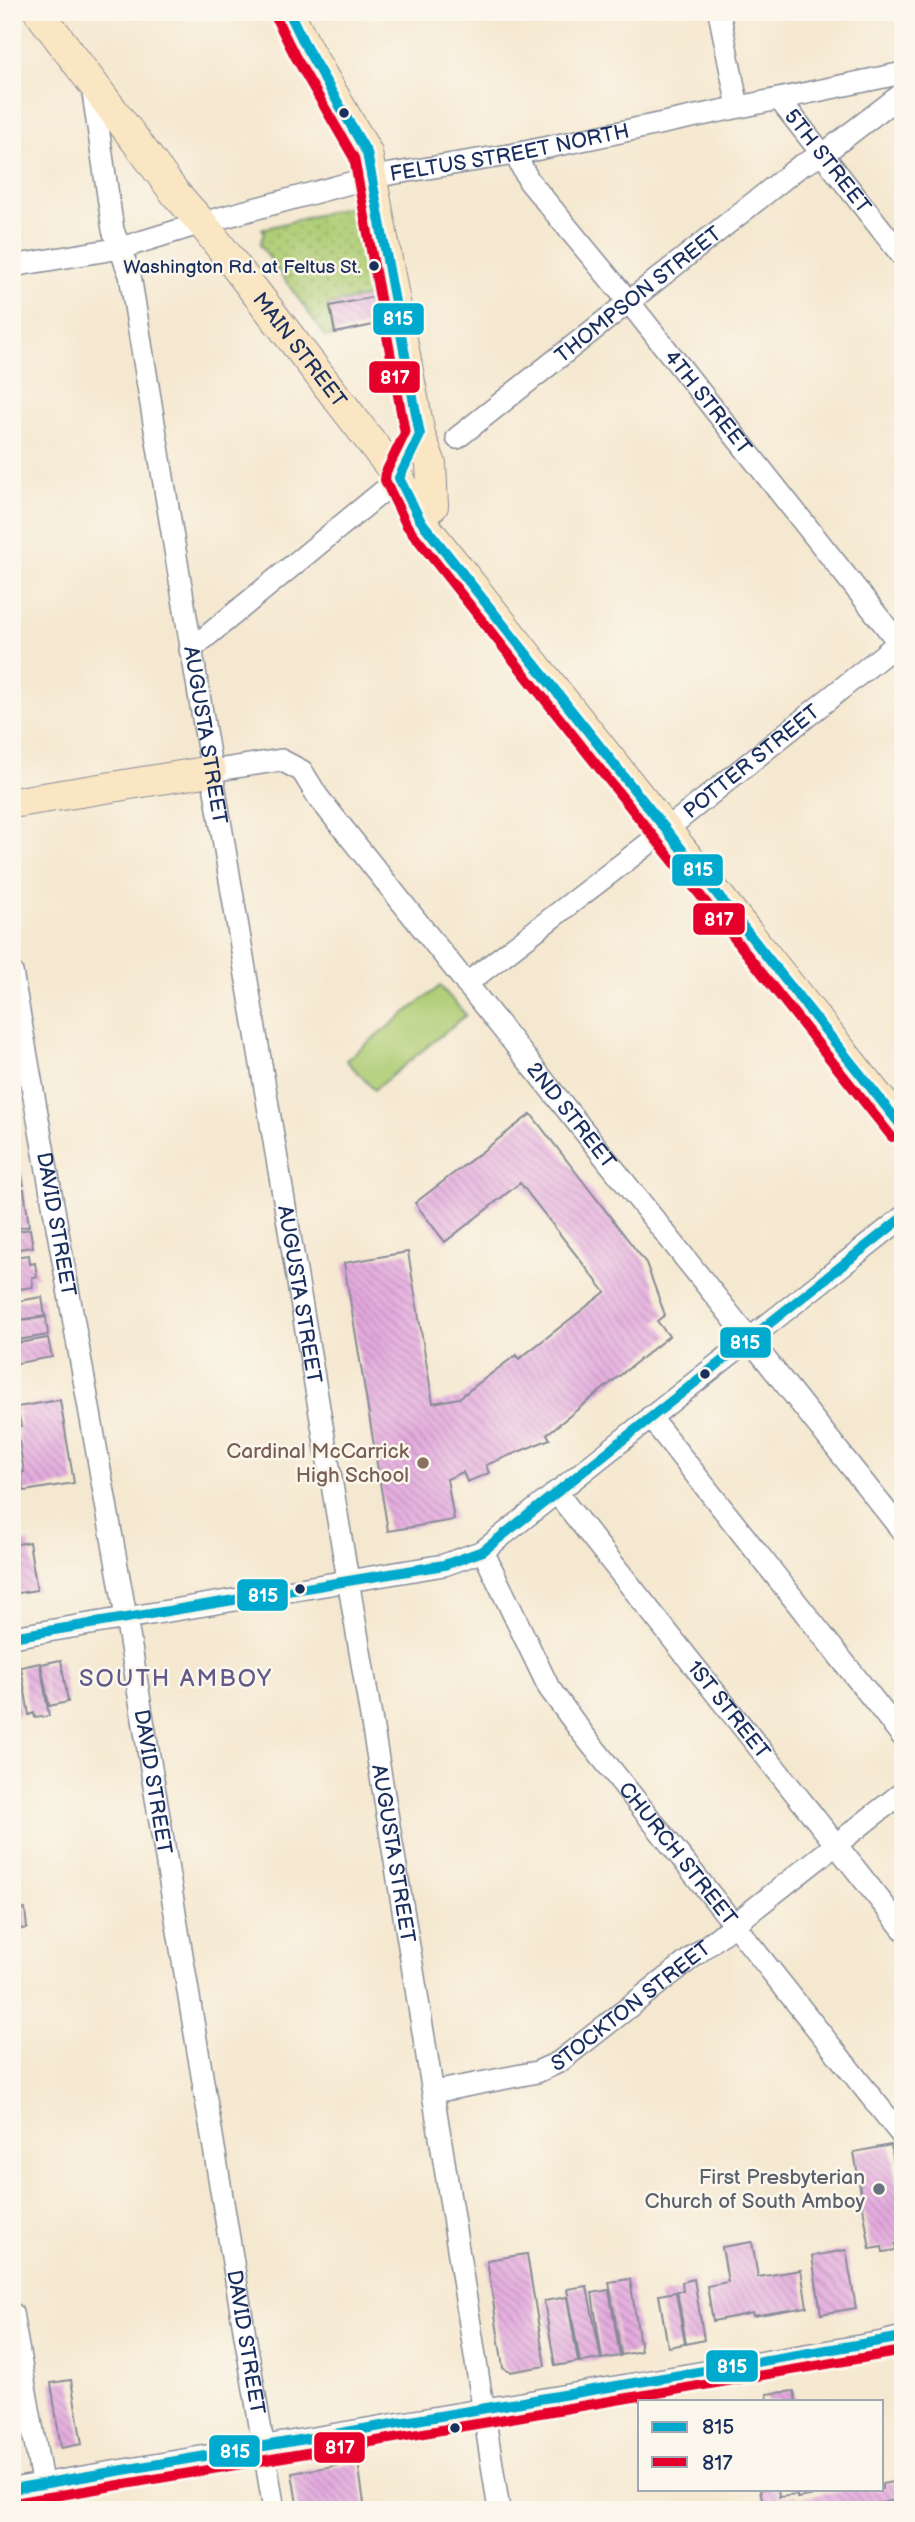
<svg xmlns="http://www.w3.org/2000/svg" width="915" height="2522" viewBox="0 0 915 2522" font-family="'Balsamiq Sans',sans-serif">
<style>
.grass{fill:url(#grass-dots);stroke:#647e68;stroke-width:2}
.park{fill:#adcc73;stroke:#647e68;stroke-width:2}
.building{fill:url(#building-back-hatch)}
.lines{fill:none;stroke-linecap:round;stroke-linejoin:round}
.street-casing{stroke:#888c97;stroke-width:24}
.secondary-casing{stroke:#888c97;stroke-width:32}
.street{stroke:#fff;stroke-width:21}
.secondary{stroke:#fbe6c4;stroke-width:30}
.bus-1-casing{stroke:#fbf7ec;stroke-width:16}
.bus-2-casing{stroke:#fbf7ec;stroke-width:16}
.bus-1{stroke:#00a9ce;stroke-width:10}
.bus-2{stroke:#e4002b;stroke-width:10}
.bus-dot{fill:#1b2f5e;stroke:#fbf7ec;stroke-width:2.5}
.education-dot{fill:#8d6e63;stroke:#fbf7ec;stroke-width:2.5}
.worship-dot{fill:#6b7280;stroke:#fbf7ec;stroke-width:2.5}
.labels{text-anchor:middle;stroke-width:5;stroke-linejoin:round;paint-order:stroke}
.bus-label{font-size:19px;fill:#1b2f5e;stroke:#fbf7ec;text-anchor:end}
.street-label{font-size:21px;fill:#1b2f5e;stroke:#fbf7ec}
.education-label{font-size:21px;fill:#785e54;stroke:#fbf7ec;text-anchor:end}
.worship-label{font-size:21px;fill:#5b616d;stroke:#fbf7ec;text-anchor:end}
.quarter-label{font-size:24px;letter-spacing:2px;fill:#615a8b;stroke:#fbf7ec}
.line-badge{stroke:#fbf7ec;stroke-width:2.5}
.badge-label{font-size:19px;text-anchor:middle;font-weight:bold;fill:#fff}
</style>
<defs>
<pattern id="grass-dots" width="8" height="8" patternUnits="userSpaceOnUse" patternTransform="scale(1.75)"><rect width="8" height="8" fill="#adcc73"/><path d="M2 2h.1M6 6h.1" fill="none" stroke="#8ca662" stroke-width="1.8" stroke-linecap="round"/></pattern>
<pattern id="building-back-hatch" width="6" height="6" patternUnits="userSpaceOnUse" patternTransform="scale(1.75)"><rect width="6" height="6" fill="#e4a9de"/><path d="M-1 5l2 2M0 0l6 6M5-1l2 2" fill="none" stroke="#b88ab7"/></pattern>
</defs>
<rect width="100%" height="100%" fill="#fbf7ec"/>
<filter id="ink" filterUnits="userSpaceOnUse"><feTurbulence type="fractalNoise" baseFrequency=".0143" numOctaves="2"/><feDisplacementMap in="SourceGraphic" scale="14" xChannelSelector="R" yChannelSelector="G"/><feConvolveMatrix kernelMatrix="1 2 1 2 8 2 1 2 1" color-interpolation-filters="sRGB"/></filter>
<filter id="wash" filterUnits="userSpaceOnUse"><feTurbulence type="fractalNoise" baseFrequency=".00686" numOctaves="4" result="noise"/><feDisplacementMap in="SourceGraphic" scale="28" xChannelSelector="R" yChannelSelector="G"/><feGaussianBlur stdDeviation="1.57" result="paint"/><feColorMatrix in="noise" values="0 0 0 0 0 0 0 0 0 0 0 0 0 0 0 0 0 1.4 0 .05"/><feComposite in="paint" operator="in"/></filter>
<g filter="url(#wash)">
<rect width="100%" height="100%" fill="#f5e8d0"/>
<!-- grass -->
<path class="grass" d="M356 205 374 295 328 305 334 336 326 337 260 245 264 232 262 229Z"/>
<!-- park -->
<path class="park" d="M440 986 466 1015 374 1090 346 1060Z"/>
<g id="blocks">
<!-- building -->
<path class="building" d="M373 297 378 324 335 333 330 306Z
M531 1114 646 1263 665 1315 657 1321 669 1336 547 1434 550 1439 486 1465 489 1473 467 1482 463 1472 447 1479 454 1520 388 1531 344 1263 408 1252 433 1403 459 1398 516 1355 519 1359 605 1292 520 1183 445 1242 415 1203Z
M12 1135H17L19 1150 12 1151Z
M19 1164 24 1185 12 1187V1166Z
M24 1189 29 1226 12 1229V1191Z
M30 1229 33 1247 12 1250V1232Z
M29 1255 30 1264 35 1263 37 1277H32L33 1287 12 1290V1257Z
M42 1297 45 1316 12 1321V1302Z
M46 1317 48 1335 12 1341V1322Z
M48 1338 52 1357 12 1364V1344Z
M60 1400 74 1483 24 1491 21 1473 24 1472 17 1427 21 1426 17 1407Z
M29 1542 37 1590 12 1594V1545Z
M61 1660 68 1702 49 1706 41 1664Z
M40 1663 49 1716 35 1718 34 1713 29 1715 21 1667Z
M12 1677H15L21 1715 12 1716Z
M12 1781H15L17 1793 12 1794Z
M12 1802 17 1820 12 1821Z
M25 1909 27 1928 12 1931V1912Z
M891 2145 903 2220V2243L895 2244 896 2250 883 2252 882 2247 870 2249 854 2152Z
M752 2242 758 2277 801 2270 807 2307 753 2316V2313L713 2321 707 2286 728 2282 722 2247Z
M846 2250 856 2308 821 2314 812 2256Z
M527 2254 545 2366 510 2372 503 2368 487 2260Z
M630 2279 641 2351 621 2355 609 2282Z
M694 2279 704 2340 686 2344 677 2291H683L682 2282Z
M587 2286 601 2359 580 2362 567 2289Z
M609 2290 620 2356 602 2359 592 2293Z
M676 2292 685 2344 668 2347 659 2295Z
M567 2297 578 2362 555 2366 544 2301Z
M71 2380 82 2444 61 2448 51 2383Z
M794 2391 796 2401H768L767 2394Z
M358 2462 365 2510H298L292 2473Z
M903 2480V2499L839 2510H736L763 2504 760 2489H778L779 2497 797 2495V2498L851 2489H882V2484Z
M114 2506 115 2510H98L97 2508Z"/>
</g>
</g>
<g filter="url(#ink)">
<use href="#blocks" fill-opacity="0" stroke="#888c97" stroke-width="2"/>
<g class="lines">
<defs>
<g id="street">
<path d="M719 12 738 107"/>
<path id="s1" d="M92 86 113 230 130 275C250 1020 384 1763 499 2510"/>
<path id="s2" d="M779 99 903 257"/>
<path id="s3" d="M515 154 529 181 629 302 903 648"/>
<path id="s4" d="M12 266 121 248 202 223 372 177 515 154 903 73"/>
<path id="s5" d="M457 438 800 166 822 155 903 93"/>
<path d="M190 650 399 478"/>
<path id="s6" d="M211 771 281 760 302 771 318 797 903 1532"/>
<path id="s7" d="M12 972 126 1617 274 2510"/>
<path id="s8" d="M466 984 666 830 903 639"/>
<path d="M650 1417 903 1737"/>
<path id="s9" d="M556 1492 903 1929"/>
<path id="s10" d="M483 1551 549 1688 583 1734 903 2137"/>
<path d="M12 1637 444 1565 483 1551 903 1217"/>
<path id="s11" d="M434 2092 537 2072 559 2062 903 1792"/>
<path d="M12 2313 47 2510"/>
<path d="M12 2489 883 2342 903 2337"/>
</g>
<g id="secondary">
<path id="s12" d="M39 12 175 193 202 223 399 478 420 520 903 1128"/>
<path d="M289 12 307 49 367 153 420 435 431 464 433 506"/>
<path d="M12 803 211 771"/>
</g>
</defs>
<!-- street casing -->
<use href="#street" class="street-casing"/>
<!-- secondary casing -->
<use href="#secondary" class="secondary-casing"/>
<!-- street -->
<use href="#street" class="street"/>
<!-- secondary -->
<use href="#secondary" class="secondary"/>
<defs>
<path id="bus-1" d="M289 12 307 49 367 153 420 435 399 478 420 520 903 1128
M12 1637 444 1565 483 1551 903 1217
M12 2489 903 2337"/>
<path id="bus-2" d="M276 18 295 56 354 158 405 433 386 472 385 480 407 526 892 1137
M14 2503 903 2351"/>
</defs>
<!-- bus-1 casing -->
<use href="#bus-1" class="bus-1-casing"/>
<!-- bus-2 casing -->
<use href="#bus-2" class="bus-2-casing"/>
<!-- bus-1 -->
<use href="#bus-1" class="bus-1"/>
<!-- bus-2 -->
<use href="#bus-2" class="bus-2"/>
</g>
</g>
<!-- markers -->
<g class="bus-dot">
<circle cx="344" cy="113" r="6"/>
<circle cx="374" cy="266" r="6"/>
<circle cx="705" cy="1374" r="6"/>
<circle cx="300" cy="1589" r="6"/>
<circle cx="455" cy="2428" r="6"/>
</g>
<circle class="education-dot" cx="423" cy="1463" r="7"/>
<circle class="worship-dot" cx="879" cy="2189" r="7"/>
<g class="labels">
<!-- bus labels -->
<g class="bus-label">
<text x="361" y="273">Washington Rd. at Feltus St.</text>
</g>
<!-- street labels -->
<g class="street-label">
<text dy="7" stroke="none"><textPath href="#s4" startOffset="511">FELTUS STREET NORTH</textPath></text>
<text dy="7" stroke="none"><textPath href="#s2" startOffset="79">5TH STREET</textPath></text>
<text dy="7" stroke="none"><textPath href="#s5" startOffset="231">THOMPSON STREET</textPath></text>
<text dy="7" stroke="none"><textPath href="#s12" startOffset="427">MAIN STREET</textPath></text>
<text dy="7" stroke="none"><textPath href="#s3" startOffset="315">4TH STREET</textPath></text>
<text dy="7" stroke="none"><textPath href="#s1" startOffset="660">AUGUSTA STREET</textPath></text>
<text dy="7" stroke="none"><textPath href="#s8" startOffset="362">POTTER STREET</textPath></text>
<text dy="7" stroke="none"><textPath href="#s6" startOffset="532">2ND STREET</textPath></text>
<text dy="7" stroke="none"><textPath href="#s7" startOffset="256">DAVID STREET</textPath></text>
<text dy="7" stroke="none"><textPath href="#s1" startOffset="1227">AUGUSTA STREET</textPath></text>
<text dy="7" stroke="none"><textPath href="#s9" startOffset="278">1ST STREET</textPath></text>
<text dy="7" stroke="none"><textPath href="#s7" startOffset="822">DAVID STREET</textPath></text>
<text dy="7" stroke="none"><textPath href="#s1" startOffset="1794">AUGUSTA STREET</textPath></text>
<text dy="7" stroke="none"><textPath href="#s10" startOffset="362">CHURCH STREET</textPath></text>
<text dy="7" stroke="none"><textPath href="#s11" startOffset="220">STOCKTON STREET</textPath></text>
<text dy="7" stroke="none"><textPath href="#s7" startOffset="1390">DAVID STREET</textPath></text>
</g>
<!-- education labels -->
<g class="education-label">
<text x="409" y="1458">Cardinal McCarrick<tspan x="409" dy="24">High School</tspan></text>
</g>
<!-- worship labels -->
<g class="worship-label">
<text x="865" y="2184">First Presbyterian<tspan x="865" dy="24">Church of South Amboy</tspan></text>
</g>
<!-- quarter labels -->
<g class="quarter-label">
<text x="176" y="1686">SOUTH AMBOY</text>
</g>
</g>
<g class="line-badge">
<rect x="372" y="302" width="53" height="34" rx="7" fill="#00a9ce"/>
<rect x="368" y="360" width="53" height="34" rx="7" fill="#e4002b"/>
<rect x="671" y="853" width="53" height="34" rx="7" fill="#00a9ce"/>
<rect x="692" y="902" width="54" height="34" rx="7" fill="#e4002b"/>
<rect x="719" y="1326" width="53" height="33" rx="7" fill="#00a9ce"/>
<rect x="236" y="1578" width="53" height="34" rx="7" fill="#00a9ce"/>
<rect x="705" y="2349" width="54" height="34" rx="7" fill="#00a9ce"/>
<rect x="313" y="2431" width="53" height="33" rx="7" fill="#e4002b"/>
<rect x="208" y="2434" width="53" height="34" rx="7" fill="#00a9ce"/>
</g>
<g class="badge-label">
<text x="398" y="325">815</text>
<text x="395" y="384">817</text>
<text x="698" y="876">815</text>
<text x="719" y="926">817</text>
<text x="745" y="1349">815</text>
<text x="263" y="1602">815</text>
<text x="732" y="2373">815</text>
<text x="340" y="2454">817</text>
<text x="235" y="2458">815</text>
</g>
<!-- margin -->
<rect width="915" height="2522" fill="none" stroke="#fbf7ec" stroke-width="42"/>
<!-- legend -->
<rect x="638" y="2400" width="245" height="91" fill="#fbf7ec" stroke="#a1a7b3" stroke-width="2"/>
<rect x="652" y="2422" width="35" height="10" fill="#00a9ce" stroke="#a1a7b3" stroke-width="2"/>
<text x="702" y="2434" font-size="21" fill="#1b2f5e">815</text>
<rect x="652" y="2457" width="35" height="10" fill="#e4002b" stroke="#a1a7b3" stroke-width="2"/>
<text x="702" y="2470" font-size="21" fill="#1b2f5e">817</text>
</svg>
